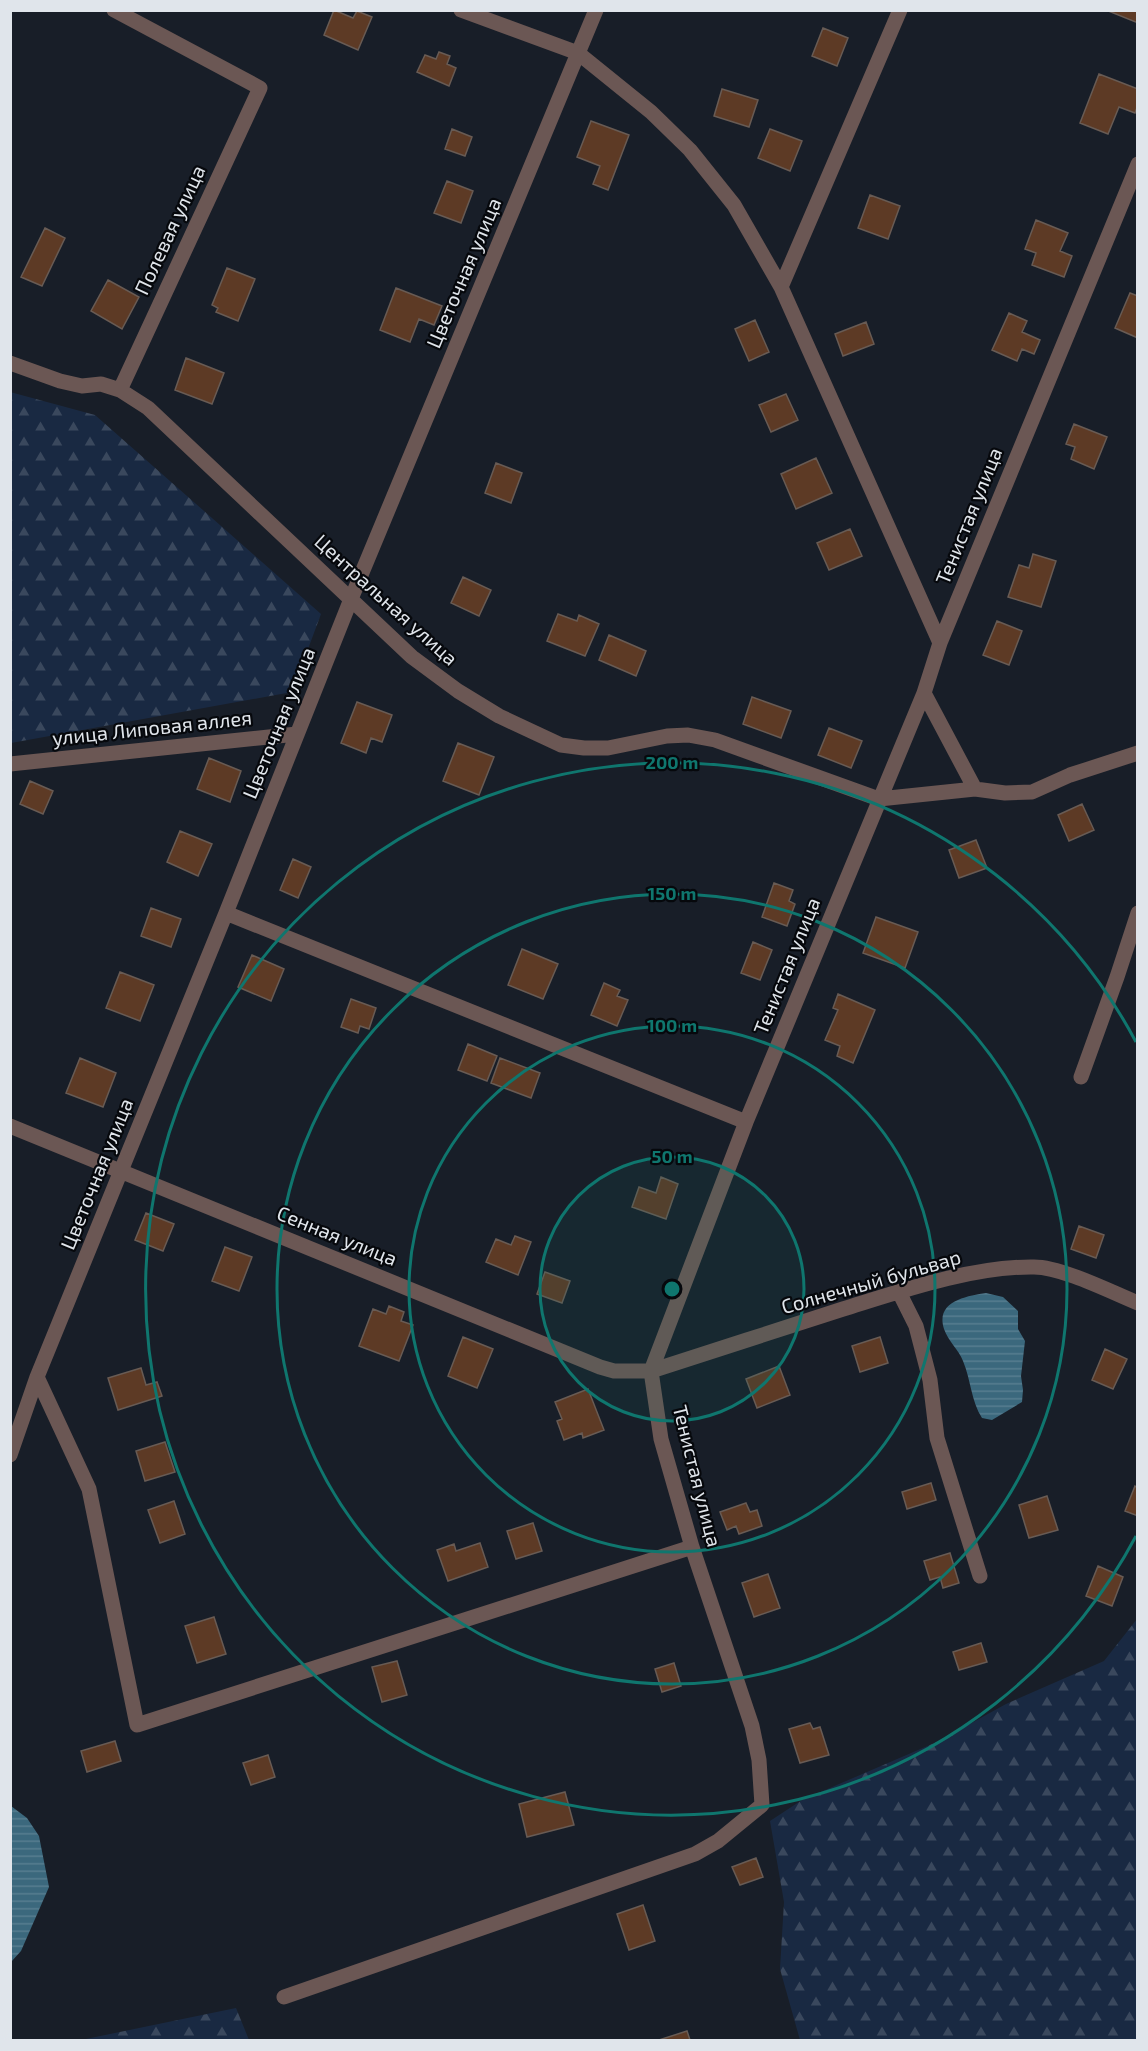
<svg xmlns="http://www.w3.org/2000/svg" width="1148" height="2051" viewBox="0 0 1148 2051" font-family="'Exo 2',sans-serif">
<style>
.forest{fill:url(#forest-firs)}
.water{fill:url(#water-rules)}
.building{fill:#5d3a25;stroke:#685b54;stroke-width:1.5}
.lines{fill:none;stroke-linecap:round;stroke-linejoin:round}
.minor{stroke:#6b5754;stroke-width:15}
.ring{fill:none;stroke:#0f766e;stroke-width:3}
.labels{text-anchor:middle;stroke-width:4.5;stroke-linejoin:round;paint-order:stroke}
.street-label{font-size:20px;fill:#e0e5eb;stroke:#06080c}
.centre{fill:#0f766e;stroke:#06080c;stroke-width:3}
.ring-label{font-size:18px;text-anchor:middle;font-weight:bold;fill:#0f766e;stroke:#06080c;stroke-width:4.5;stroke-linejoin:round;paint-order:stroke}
</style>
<defs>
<pattern id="forest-firs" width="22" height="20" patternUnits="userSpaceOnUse" patternTransform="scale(1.5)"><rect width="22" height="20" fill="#192942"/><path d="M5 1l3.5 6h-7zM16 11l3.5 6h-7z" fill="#3a485d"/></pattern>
<pattern id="water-rules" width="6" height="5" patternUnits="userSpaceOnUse" patternTransform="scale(1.5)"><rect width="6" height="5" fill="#3b687d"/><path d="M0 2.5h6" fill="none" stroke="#577d90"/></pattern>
</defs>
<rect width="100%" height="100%" fill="#181e28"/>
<!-- forest -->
<path class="forest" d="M10 392 95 415 321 614 292 692 11 743Z
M1137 1619V2040H800L780 1969 784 1902 770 1821 802 1800 939 1741 1006 1704 1104 1661Z
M236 2008 249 2040H81Z"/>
<!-- water -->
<path class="water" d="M986 1293 1003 1297 1018 1311V1329L1025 1341 1021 1376 1023 1390 1022 1402 992 1420 982 1418C971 1401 971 1380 963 1361 959 1350 948 1341 944 1329 935 1301 967 1296 986 1293Z
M11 1806 27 1818 39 1836 49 1887 21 1951 11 1962Z"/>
<!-- building -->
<path class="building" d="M334 10 353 18 357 11 372 17 358 50 324 35Z
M1106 10H1138V23Z
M823 28 848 38 837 66 812 56Z
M439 52 450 56 447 64 456 68 449 86 417 72 425 55 436 59Z
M1099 74 1138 89V105L1135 113 1119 107 1108 134 1080 123Z
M722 89 758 100 749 127 714 116Z
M591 121 629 135 608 190 593 184 600 166 577 157Z
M452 129 472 137 465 156 445 149Z
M770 129 802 141 790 171 758 158Z
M447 181 473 191 461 223 434 213Z
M870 195 900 206 888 239 858 228Z
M1036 220 1068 233 1060 251 1072 256 1064 277 1032 265 1036 253 1025 249Z
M45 228 65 238 42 286 21 277Z
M227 268 255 279 238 321 216 312 218 308 212 305Z
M108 280 139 297 122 329 91 311Z
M396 288 442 306 434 325 419 319 410 342 380 330Z
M1130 293 1138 296V338L1115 328Z
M1009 313 1027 321 1022 332 1040 340 1034 354 1022 349 1017 361 992 350Z
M755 320 769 352 749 361 735 329Z
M866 322 874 344 843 356 835 334Z
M186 358 224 373 212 404 175 390Z
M786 394 798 420 771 432 759 405Z
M1074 424 1107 437 1094 469 1071 459 1075 447 1066 444Z
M816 458 832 493 796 509 781 474Z
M496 463 522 473 511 503 485 493Z
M850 529 862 556 829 570 817 543Z
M1033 554 1056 561 1041 607 1008 597 1019 565 1029 568Z
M463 577 491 590 479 616 451 603Z
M558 614 577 621 579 615 599 624 585 656 547 641Z
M997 621 1022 631 1009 665 983 655Z
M609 635 646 651 636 676 599 660Z
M752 697 791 711 781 738 743 724Z
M357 702 392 715 382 742 371 738 366 753 341 743Z
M829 728 862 741 851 768 818 755Z
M458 743 494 757 479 795 443 781Z
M209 758 241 771 230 802 197 789Z
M30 781 53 791 43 814 20 804Z
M1082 804 1094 830 1069 841 1058 815Z
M180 831 212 844 198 876 167 862Z
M976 840 987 868 959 878 949 850Z
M293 859 311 867 298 898 280 890Z
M774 883 793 890 789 901 795 904 787 926 762 917Z
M151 908 181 919 171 947 141 936Z
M876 917 918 932 905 968 863 953Z
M753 942 772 950 760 980 741 973Z
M522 949 558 964 543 999 508 985Z
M252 955 284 969 271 1001 238 987Z
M120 972 154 985 140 1021 106 1008Z
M604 983 620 990 617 996 628 1000 617 1026 591 1015Z
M838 994 875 1010 853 1063 837 1056 840 1046 825 1040 838 1010 833 1008Z
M351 999 376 1008 369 1029 360 1026 358 1033 341 1027Z
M468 1044 497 1056 487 1081 458 1070Z
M80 1058 116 1073 103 1107 66 1093Z
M500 1058 540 1073 531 1098 491 1083Z
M661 1177 678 1184 666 1219 632 1207 639 1187 656 1193Z
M146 1213 174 1224 163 1251 135 1240Z
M1079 1226 1104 1235 1096 1258 1071 1249Z
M515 1236 531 1242 518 1275 486 1262 496 1239 511 1245Z
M225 1247 252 1257 239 1291 212 1281Z
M545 1272 570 1281 562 1303 537 1294Z
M389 1306 404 1312 401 1321 413 1325 399 1361 359 1346 373 1309 386 1314Z
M463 1337 493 1349 477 1388 448 1376Z
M880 1337 888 1363 860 1372 852 1346Z
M1105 1349 1127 1359 1113 1389 1092 1380Z
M779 1366 790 1395 757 1408 746 1379Z
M141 1368 146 1385 157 1382 162 1396 118 1410 108 1378Z
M588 1389 604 1430 583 1438 582 1433 564 1440 557 1421 562 1419 555 1402Z
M165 1442 175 1472 145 1481 136 1451Z
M931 1483 936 1500 907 1509 902 1492Z
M1135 1486 1138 1488V1516L1125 1511Z
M1047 1496 1058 1530 1029 1538 1019 1505Z
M174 1501 185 1534 160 1543 148 1510Z
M746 1503 750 1512 757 1510 762 1526 739 1534 736 1526 727 1530 720 1512Z
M533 1523 542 1551 516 1559 507 1531Z
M480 1543 488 1567 448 1581 437 1550 454 1544 456 1551Z
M950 1553 959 1583 943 1588 940 1577 930 1580 924 1561Z
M1098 1566 1123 1577 1112 1606 1086 1596Z
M768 1574 780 1608 754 1617 742 1583Z
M214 1617 226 1654 197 1663 185 1626Z
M981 1643 987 1662 959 1670 953 1652Z
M397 1661 407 1695 382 1702 372 1667Z
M674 1663 681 1686 662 1692 655 1669Z
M810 1723 813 1729 820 1727 829 1755 800 1763 789 1729Z
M115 1741 121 1761 87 1772 81 1751Z
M268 1755 275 1777 251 1785 243 1763Z
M565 1792 574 1825 527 1837 519 1804Z
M756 1858 763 1877 740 1885 732 1867Z
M643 1905 655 1941 629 1950 617 1914Z
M687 2031 690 2040H659Z"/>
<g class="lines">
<!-- minor -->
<path class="minor" d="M114 10 260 88 120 390
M461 10 578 53 651 112 690 150 734 205 781 287 940 643
M781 287 900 10
M10 363 60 381 82 386 101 384 120 390 148 408 412 657 458 691 499 716 561 745 584 748H608L667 736 688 735 715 740 879 799 975 789
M924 693 975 789 1005 793 1032 792 1070 775 1138 753
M10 764 297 734
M226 913 746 1122
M1081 1077 1117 977 1138 913
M10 1126 600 1367 614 1371H651C715 1350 779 1330 843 1309 901 1291 973 1266 1034 1267 1062 1267 1111 1292 1138 1303
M899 1292 916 1326 930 1380 937 1438 980 1576
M37 1377 89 1489 137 1725 692 1547
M10 1455 37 1377 226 913 351 599 596 10
M284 1997 695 1854 718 1841 762 1805 759 1760 752 1726 692 1547 661 1439 651 1371 746 1122 924 693 940 643 1138 164"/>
</g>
<!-- distance rings -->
<circle cx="672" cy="1289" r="132" fill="#0f766e" fill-opacity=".12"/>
<g class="ring">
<circle cx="672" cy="1289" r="132"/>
<circle cx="672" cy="1289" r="263"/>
<circle cx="672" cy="1289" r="395"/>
<path d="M1136 1536A526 526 0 1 1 1136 1042"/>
</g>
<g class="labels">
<!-- street labels -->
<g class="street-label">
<text transform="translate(170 230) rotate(-65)" y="7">Полевая улица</text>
<text transform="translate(464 273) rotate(-67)" y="7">Цветочная улица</text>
<text transform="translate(969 516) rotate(-68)" y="7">Тенистая улица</text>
<text transform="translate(386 600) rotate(42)" y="7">Центральная улица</text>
<text transform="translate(279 723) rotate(-68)" y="7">Цветочная улица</text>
<text transform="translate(152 728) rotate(-6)" y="7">улица Липовая аллея</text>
<text transform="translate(787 966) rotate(-68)" y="7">Тенистая улица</text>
<text transform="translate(97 1174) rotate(-68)" y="7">Цветочная улица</text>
<text transform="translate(337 1236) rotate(22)" y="7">Сенная улица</text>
<text transform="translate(871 1282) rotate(-16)" y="7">Солнечный бульвар</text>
<text transform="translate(697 1476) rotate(76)" y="7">Тенистая улица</text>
</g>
</g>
<circle cx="672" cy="1289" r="9" class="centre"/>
<g class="ring-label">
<text x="672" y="769">200 m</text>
<text x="672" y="900">150 m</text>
<text x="672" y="1032">100 m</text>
<text x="672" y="1163">50 m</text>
</g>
<!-- border -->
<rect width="1148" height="2051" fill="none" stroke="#e0e5eb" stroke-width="24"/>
</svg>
